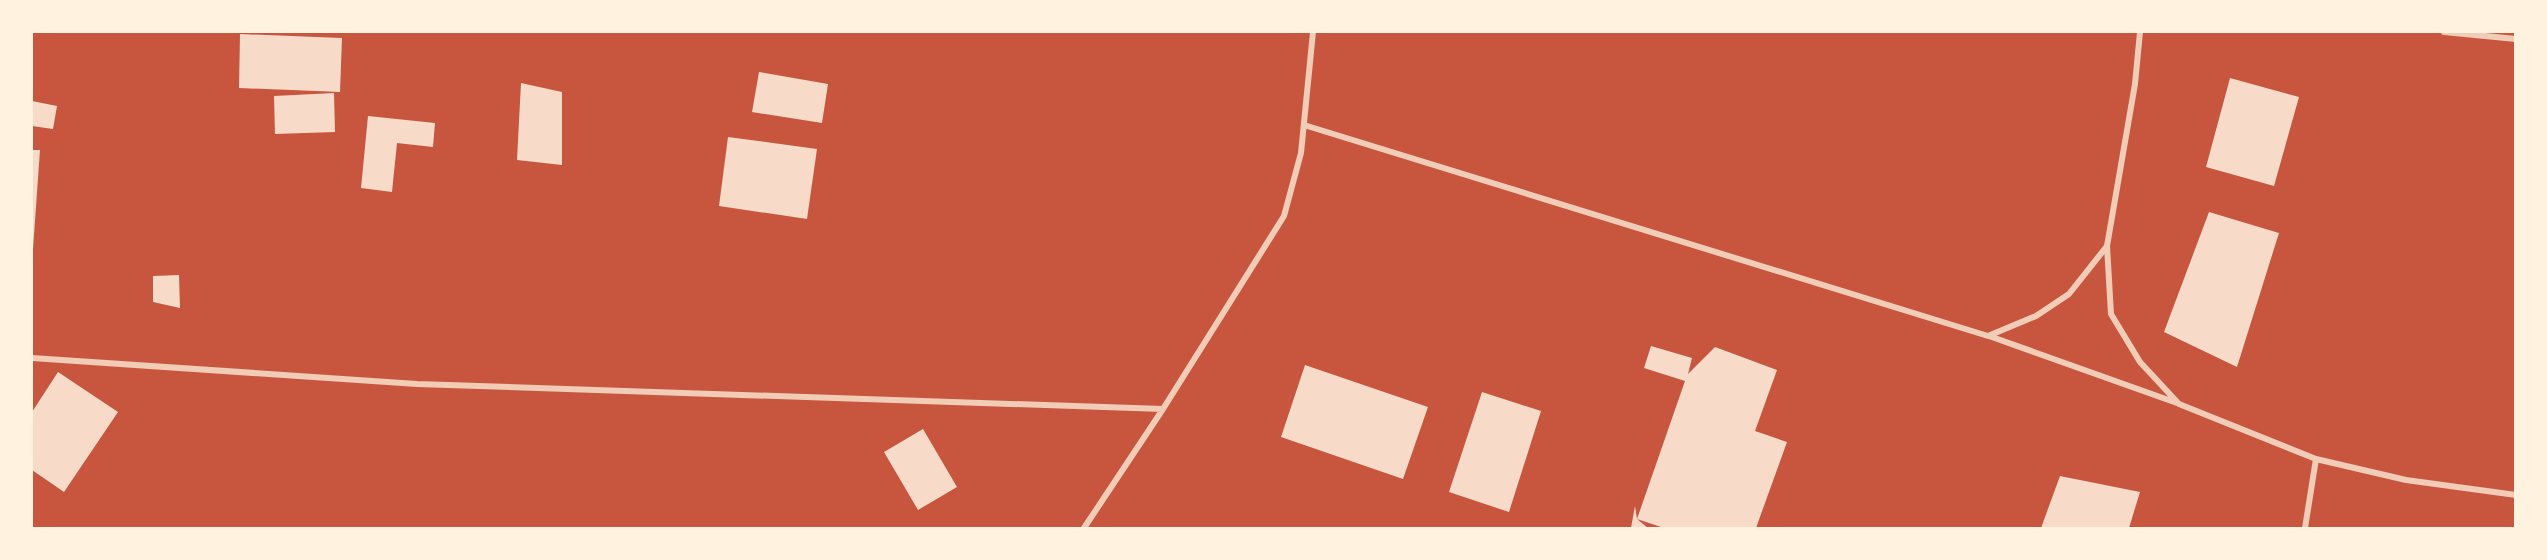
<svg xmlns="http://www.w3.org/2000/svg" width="2547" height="560" viewBox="0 0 2547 560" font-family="Overpass,sans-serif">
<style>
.building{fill:#f7dbc8}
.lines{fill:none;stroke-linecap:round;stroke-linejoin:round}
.minor{stroke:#f1ccb7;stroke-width:6}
</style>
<rect width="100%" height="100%" fill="#c8553d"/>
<!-- building -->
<path class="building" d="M240 34 342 38 340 92 239 88Z
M759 72 828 84 822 123 752 112Z
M2230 78 2299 97 2274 186 2206 167Z
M521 83 562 92V165L517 160Z
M334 93 335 132 275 134 274 96Z
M32 101 57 106 53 129 32 126Z
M368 116 435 123 433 147 397 143 392 192 361 188Z
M728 137 817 149 807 219 719 206Z
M32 150H40L33 249H32Z
M2209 212 2279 233 2237 367 2164 332Z
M179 275 180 308 153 302V276Z
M1651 346 1692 358 1688 374 1715 347 1777 370 1755 431 1787 442 1756 528H1664L1637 519 1685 381 1644 368Z
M1305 365 1428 407 1403 479 1281 437Z
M58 372 118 412 64 492 32 470V412Z
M1482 392 1541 411 1509 512 1449 492Z
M923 429 957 487 918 510 884 452Z
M2060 476 2140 492 2129 528H2041Z
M1635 506 1637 519 1648 528H1631Z"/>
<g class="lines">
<!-- minor -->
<path class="minor" d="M2140 32 2135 84 2107 246 2111 314 2140 362 2179 404 2316 459 2406 480 2516 495
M2444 32 2516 39
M1304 125 1988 336 2036 316 2069 294 2107 246
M1989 336 2177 403
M32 358 417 384 1163 409 1284 216 1301 153 1313 32
M1084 528 1163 409
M2305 528 2316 459"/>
</g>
<!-- border -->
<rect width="2547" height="560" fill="none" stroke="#fff3e0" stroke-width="66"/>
</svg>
